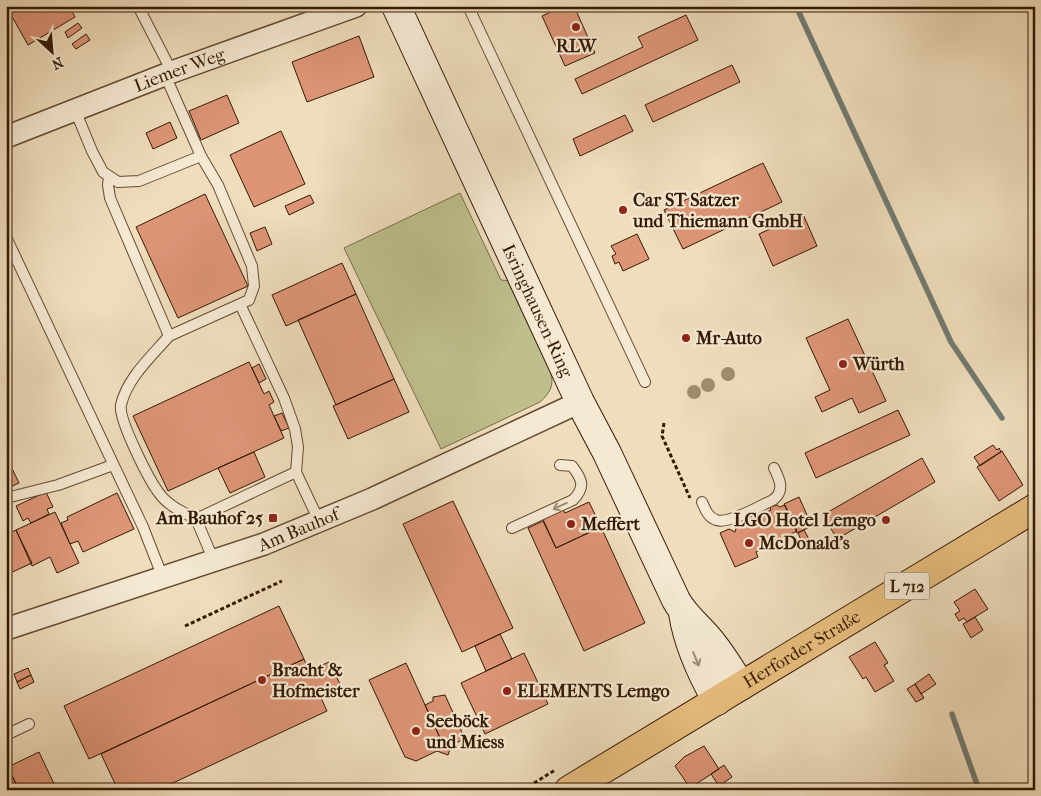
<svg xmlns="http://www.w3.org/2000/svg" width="1041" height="796" viewBox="0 0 1041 796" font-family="'IM FELL French Canon',serif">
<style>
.green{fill:#bebf8d;stroke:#796c48}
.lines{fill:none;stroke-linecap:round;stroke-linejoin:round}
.stream{stroke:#727a70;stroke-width:5.5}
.building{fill:#dd9576;stroke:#341a04}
.lane-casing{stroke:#634b32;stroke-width:12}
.street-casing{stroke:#634b32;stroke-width:24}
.secondary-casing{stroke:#341a04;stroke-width:30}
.primary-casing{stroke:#341a04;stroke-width:30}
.path{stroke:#341a04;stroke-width:3;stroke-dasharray:4 2.5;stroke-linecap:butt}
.lane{stroke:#f5e9d3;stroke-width:10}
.street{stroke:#f5e9d3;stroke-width:21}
.secondary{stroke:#f5e9d3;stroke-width:28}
.primary{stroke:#e8be7e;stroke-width:28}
.tree{fill:#9f8d6d}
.oneway{stroke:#9e8c76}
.poi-dot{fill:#8f2418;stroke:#f5e9d3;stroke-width:2}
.labels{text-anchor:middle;stroke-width:4.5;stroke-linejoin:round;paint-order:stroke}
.shield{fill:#f5e9d3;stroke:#6e5842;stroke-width:1}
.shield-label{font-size:16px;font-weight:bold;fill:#341a04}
.poi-label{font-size:18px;font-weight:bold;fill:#341a04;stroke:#f5e9d3;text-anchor:start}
.street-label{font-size:18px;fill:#341a04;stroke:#f5e9d3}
</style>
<rect width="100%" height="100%" fill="#efddbc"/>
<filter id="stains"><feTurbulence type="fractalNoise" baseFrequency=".004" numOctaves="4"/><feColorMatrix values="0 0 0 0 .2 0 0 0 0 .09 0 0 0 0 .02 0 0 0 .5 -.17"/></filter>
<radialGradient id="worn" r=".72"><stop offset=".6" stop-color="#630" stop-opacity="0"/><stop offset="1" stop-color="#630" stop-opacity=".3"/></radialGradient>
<!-- green -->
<path class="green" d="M460 193 501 280 512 281 551 373C554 386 550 393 540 402L441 449 344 248Z"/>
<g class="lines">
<!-- stream -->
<path class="stream" d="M796 6 951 342 1002 418
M952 714 979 790"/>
</g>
<!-- building -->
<path class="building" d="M6 6H69L75 17 28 45Z
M564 6H574L595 53 565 66 542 16Z
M686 15 698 40 582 94 575 79 643 47 638 37Z
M78 23 82 28 68 38 65 32Z
M86 34 90 40 76 49 72 44Z
M359 36 374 77 307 102 292 62Z
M732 65 740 82 653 122 645 105Z
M227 95 239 123 201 140 189 111Z
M625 115 633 131 580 156 573 139Z
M170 122 177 138 153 149 146 133Z
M281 131 305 184 254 207 230 155Z
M763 163 782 202 683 249 664 210Z
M205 194 248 286 178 318 136 227Z
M310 195 314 203 289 215 285 206Z
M803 214 817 246 773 266 759 234Z
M265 227 272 244 257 251 250 233Z
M637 234 649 259 623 271 619 262 615 264 612 256 616 254 611 246Z
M342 263 356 294 286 326 272 295Z
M356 294 394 379 336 405 298 320Z
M848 319 886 401 859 413 852 398 822 412 815 397 830 390 806 338Z
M249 362 264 394 269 391 274 402 269 405 284 438 168 491 133 416Z
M259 364 266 379 259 383 252 368Z
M394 379 409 412 348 439 333 406Z
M898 410 910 435 816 478 805 453Z
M282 413 289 428 281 431 274 416Z
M993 445 997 450 999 448 1001 452 980 466 974 457Z
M1002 451 1023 485 999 501 977 467Z
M254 452 265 477 230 493 218 468Z
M6 456 19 483 6 489Z
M922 458 935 482 837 539 823 515Z
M46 492 53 507 47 509 49 514 31 523 28 518 23 521 16 506Z
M117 493 134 529 83 552 78 541 70 544 61 523 68 520 67 517Z
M799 497 812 526 797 533 784 504Z
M453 501 513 628 462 652 403 524Z
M589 502 601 527 556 548 541 515 561 506 565 513Z
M777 505 780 507 785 505 797 531 756 552 758 557 735 567 720 533 729 529 735 532 737 525 745 522 744 520 750 517 751 519 771 510 770 507Z
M55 512 79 563 57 573 50 557 32 566 16 530Z
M543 521 556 548 601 527 645 623 584 651 528 528Z
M16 530 32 563 6 575V535Z
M804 530 809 539 802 542 798 533Z
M975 589 988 609 967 622 964 618 959 621 955 614 960 611 954 602Z
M279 606 304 659 89 759 64 706Z
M975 617 983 630 971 638 963 624Z
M500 634 512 659 486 671 475 646Z
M875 642 888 663 884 665 894 681 875 692 866 677 863 679 849 657Z
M524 653 548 704 485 734 461 683Z
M304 659 309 671 329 662 342 688 321 698 327 711 158 790H118L101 754Z
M406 663 441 740 452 744 448 755 437 751 416 761 405 757 369 680Z
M28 668 31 675 17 682 14 674Z
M929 674 936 684 921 694 915 684Z
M31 675 34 682 20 689 17 682Z
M915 684 924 698 916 702 907 689Z
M445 695 465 739 453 744 441 740 425 705 433 701V697Z
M704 746 719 769 690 788 675 766 684 757Z
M39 752 57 790H19L8 767Z
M724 765 732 777 719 786 711 774Z
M8 767 19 790H6V768Z"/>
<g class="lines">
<defs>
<path id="lane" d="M138 6 172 72
M468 6 645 382
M75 110 92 151 103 172 118 182 139 181 201 156 165 75
M109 176 108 185 110 198 169 336 249 300 254 286 252 266 218 185 201 156
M6 237 143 527 163 578
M240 304 284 398 295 429 298 447 296 472
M169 336C152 356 127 378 121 405 118 419 149 480 159 493 168 506 183 512 196 519
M6 498 58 485 113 465
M702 502C705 509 708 517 716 520 728 525 761 505 773 500 785 491 780 480 774 468
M512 528 573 500C586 487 582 479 572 466L560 465
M214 561 196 519 296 472 319 521
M6 735 29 724"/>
<g id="street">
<path id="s1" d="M6 137 172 72 356 6"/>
<path id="s2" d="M6 629 264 544 372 499 580 402"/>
</g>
<g id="secondary">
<path id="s3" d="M396 6 580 402 607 453 676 600C684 615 697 625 708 638 721 653 731 670 741 686"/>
<path d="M683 613C688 645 701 673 717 701"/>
</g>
<g id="primary">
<path id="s4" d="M569 790 1035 508"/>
</g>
</defs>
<!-- lane casing -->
<use href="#lane" class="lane-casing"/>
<!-- street casing -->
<use href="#street" class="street-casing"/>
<!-- secondary casing -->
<use href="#secondary" class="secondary-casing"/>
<!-- primary casing -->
<use href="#primary" class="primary-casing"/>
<!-- path -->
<path class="path" d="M664 423 662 436 690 498
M185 626 282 581
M523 790 555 770"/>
<!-- lane -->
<use href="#lane" class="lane"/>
<!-- street -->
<use href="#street" class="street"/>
<!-- secondary -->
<use href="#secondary" class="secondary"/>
<!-- primary -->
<use href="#primary" class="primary"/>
</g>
<!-- trees -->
<g class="tree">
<circle cx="728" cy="374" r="7"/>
<circle cx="708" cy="385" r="7"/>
<circle cx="694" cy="392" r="7"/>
</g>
<!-- one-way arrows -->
<defs><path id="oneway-shaft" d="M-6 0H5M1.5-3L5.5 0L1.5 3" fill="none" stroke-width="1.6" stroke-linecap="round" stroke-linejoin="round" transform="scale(1.25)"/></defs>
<g class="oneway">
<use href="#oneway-shaft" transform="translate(560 506) rotate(155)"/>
<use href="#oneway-shaft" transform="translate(696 659) rotate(67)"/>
</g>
<!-- markers -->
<g class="poi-dot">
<circle cx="576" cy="27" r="5"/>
<circle cx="623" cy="210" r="5"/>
<circle cx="686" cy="338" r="5"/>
<circle cx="843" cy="364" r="5"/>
<rect x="268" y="513" width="10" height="10" rx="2.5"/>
<circle cx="886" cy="520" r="5"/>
<circle cx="571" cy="524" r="5"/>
<circle cx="749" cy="543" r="5"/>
<circle cx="262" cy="680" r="5"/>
<circle cx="507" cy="691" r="5"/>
<circle cx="416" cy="731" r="5"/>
</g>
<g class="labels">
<!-- shield labels -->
<rect class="shield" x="884.5" y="572.5" width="45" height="27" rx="4"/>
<g class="shield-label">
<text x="907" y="592">L 712</text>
</g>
<!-- poi labels -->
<g class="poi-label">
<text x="576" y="52" text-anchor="middle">RLW</text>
<text x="633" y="206">Car ST Satzer<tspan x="633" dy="21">und Thiemann GmbH</tspan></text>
<text x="696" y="344">Mr-Auto</text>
<text x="853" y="370">Würth</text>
<text x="263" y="524" text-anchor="end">Am Bauhof 25</text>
<text x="876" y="526" text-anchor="end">LGO Hotel Lemgo</text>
<text x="581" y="530">Meffert</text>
<text x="759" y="549">McDonald's</text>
<text x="272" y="676">Bracht &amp;<tspan x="272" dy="21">Hofmeister</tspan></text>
<text x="517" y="697">ELEMENTS Lemgo</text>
<text x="426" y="727">Seeböck<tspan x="426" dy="21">und Miess</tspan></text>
</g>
<!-- street labels -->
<g class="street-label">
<text dy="6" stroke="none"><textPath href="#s1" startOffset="186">Liemer Weg</textPath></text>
<text dy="6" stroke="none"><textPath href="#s3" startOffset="336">Isringhausen-Ring</textPath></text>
<text dy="6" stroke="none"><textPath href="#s2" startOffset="309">Am Bauhof</textPath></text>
<text dy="6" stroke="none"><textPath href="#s4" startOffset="272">Herforder Straße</textPath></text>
</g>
</g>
<!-- margin -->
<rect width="1041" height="796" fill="none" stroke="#efddbc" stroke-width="25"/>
<rect x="8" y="8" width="1026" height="781" fill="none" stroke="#341a04" stroke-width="2.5"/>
<rect x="12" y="12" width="1016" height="771" fill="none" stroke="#341a04"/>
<!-- north arrow -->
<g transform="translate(52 52) rotate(154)" stroke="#f5e9d3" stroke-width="4" paint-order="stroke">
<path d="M0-4L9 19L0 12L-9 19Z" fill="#341a04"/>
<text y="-8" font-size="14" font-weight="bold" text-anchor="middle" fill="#341a04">N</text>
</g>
<rect width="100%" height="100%" filter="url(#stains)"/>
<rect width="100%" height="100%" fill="url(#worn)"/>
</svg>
